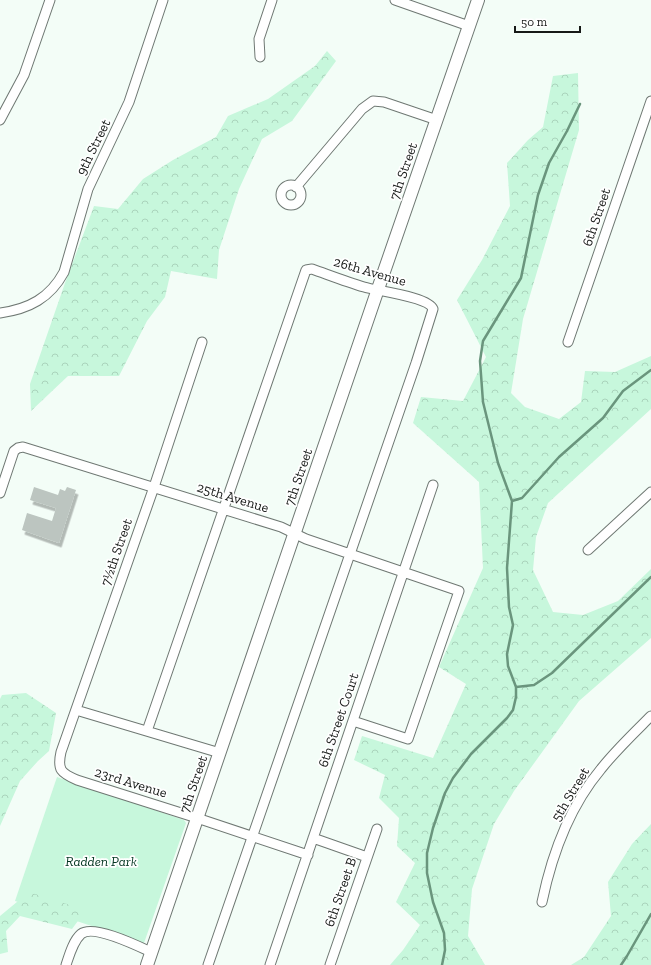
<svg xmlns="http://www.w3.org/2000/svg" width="651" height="965" viewBox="0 0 651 965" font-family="'Zilla Slab',serif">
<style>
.green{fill:#c7f7dc}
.forest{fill:url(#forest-crowns)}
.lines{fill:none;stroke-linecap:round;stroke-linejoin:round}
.stream{stroke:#6a957d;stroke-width:2.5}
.building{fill:#bcc5c0;filter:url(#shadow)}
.minor-casing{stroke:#6f7873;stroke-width:11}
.major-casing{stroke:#6f7873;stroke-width:14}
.minor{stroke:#fff;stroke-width:9}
.major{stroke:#fff;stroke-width:12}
.labels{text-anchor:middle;stroke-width:3.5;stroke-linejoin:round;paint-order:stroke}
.street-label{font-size:14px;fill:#161917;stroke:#fff}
.park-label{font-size:14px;font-style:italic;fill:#023520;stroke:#fff}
</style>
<defs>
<pattern id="forest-crowns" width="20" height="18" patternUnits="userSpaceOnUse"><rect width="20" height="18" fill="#c7f7dc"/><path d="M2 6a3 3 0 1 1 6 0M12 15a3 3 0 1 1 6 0" fill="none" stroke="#aad3bc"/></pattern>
<filter id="shadow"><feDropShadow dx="2.5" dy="4.5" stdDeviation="0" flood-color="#0004"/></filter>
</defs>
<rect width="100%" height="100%" fill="#f3fdf7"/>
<!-- green -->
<path class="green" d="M57 777 184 820 186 823 144 943 15 901Z"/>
<!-- forest -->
<path class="forest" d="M327 51 336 61 292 121 262 139 239 189 219 250 217 279 171 271 165 297 147 321 119 376H68L31 411 30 384 65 283 94 206 118 209 143 179 173 160 216 137 228 116 268 99 315 66Z
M578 73 579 130 523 319 511 393 525 407 559 419 581 402 585 371 615 372 651 356V409L548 503 536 537 533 570 553 612 583 615 618 601 651 569V638L579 701 514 791 494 824 472 889 468 936 485 965H390L403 950 420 925 396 902 415 863 397 846 399 818 379 798 385 775 354 760 362 736 433 758 466 684 439 667 483 568 479 482 413 423 421 397 463 401 486 357 457 300 482 260 510 206 507 163 528 140 543 127 553 76Z
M26 693 56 713 49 751 38 761 20 781 0 826V699L2 695Z
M651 824V965H571L584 957 611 916 608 882 632 844Z
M29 892 86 910 72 929 20 916 6 931 8 952 0 954V916Z"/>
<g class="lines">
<!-- stream -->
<path class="stream" d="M512 501 522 498 559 457 603 418 623 391 651 370
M516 687 534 685 552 673 651 577
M442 965 445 950 444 933 433 902 427 873V853L433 828 445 793 453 778 471 754 507 718 513 710 516 697V687L508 666 507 654 513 625 509 607 507 568 512 501 498 463 483 402 480 361 483 341 521 278 538 195 549 163 567 131 580 104
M621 965 627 956 651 914"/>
</g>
<!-- building -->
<path class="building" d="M34 487 58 495 60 489 65 491 67 487 76 490 59 543 22 530 27 513 52 521 56 508 30 500Z"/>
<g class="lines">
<defs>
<path id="minor" d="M395 0 469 26
M260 57 259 39 272 0
M0 120 24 75 50 0
M281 195a10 10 0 1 1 20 0a10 10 0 1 1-20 0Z
M296 187 362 109 373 101 384 102 437 120
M0 313C29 309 50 298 64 272L88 189 129 102 163 0
M202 342 154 487 61 752C57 770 61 773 77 780L197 818 308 855
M568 342 651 101
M0 493 14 451 18 448 23 447 281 527 306 539 459 591 408 739 353 721
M588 550 651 492
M76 710 220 753
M147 731 306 270 312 269C329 275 347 282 364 287 377 291 429 297 433 309L416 363 208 965
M313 838 367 857
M542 902C552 854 569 807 601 769 616 750 634 733 651 716
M66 965C69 956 73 941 81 934 93 924 138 946 151 952
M270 965 433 485
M330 965 377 829"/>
<path id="major" d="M147 965 378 289 478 0"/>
</defs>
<!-- minor casing -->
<use href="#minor" class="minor-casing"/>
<!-- major casing -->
<use href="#major" class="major-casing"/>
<!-- minor -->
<use href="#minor" class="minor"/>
<!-- major -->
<use href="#major" class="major"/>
</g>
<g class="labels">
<!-- street labels -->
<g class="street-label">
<text transform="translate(93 147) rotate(-64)" y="5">9th Street</text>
<text transform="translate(403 171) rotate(-71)" y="5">7th Street</text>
<text transform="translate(596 217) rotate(-71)" y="5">6th Street</text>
<text transform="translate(370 271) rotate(16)" y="5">26th Avenue</text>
<text transform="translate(298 477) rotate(-71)" y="5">7th Street</text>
<text transform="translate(233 497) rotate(17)" y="5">25th Avenue</text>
<text transform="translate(116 552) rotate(-71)" y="5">7½th Street</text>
<text transform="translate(338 720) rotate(-71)" y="5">6th Street Court</text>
<text transform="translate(131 782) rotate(17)" y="5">23rd Avenue</text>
<text transform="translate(193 784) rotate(-71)" y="5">7th Street</text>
<text transform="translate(570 794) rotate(-59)" y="5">5th Street</text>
<text transform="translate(340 892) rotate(-71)" y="5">6th Street B</text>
</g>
<!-- park labels -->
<g class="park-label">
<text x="101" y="866">Radden Park</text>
</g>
</g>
<!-- scale -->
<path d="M515 26v6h65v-6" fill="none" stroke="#161917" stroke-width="2"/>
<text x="521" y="26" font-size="12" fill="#161917" stroke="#ffffff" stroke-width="3" paint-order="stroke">50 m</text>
</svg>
